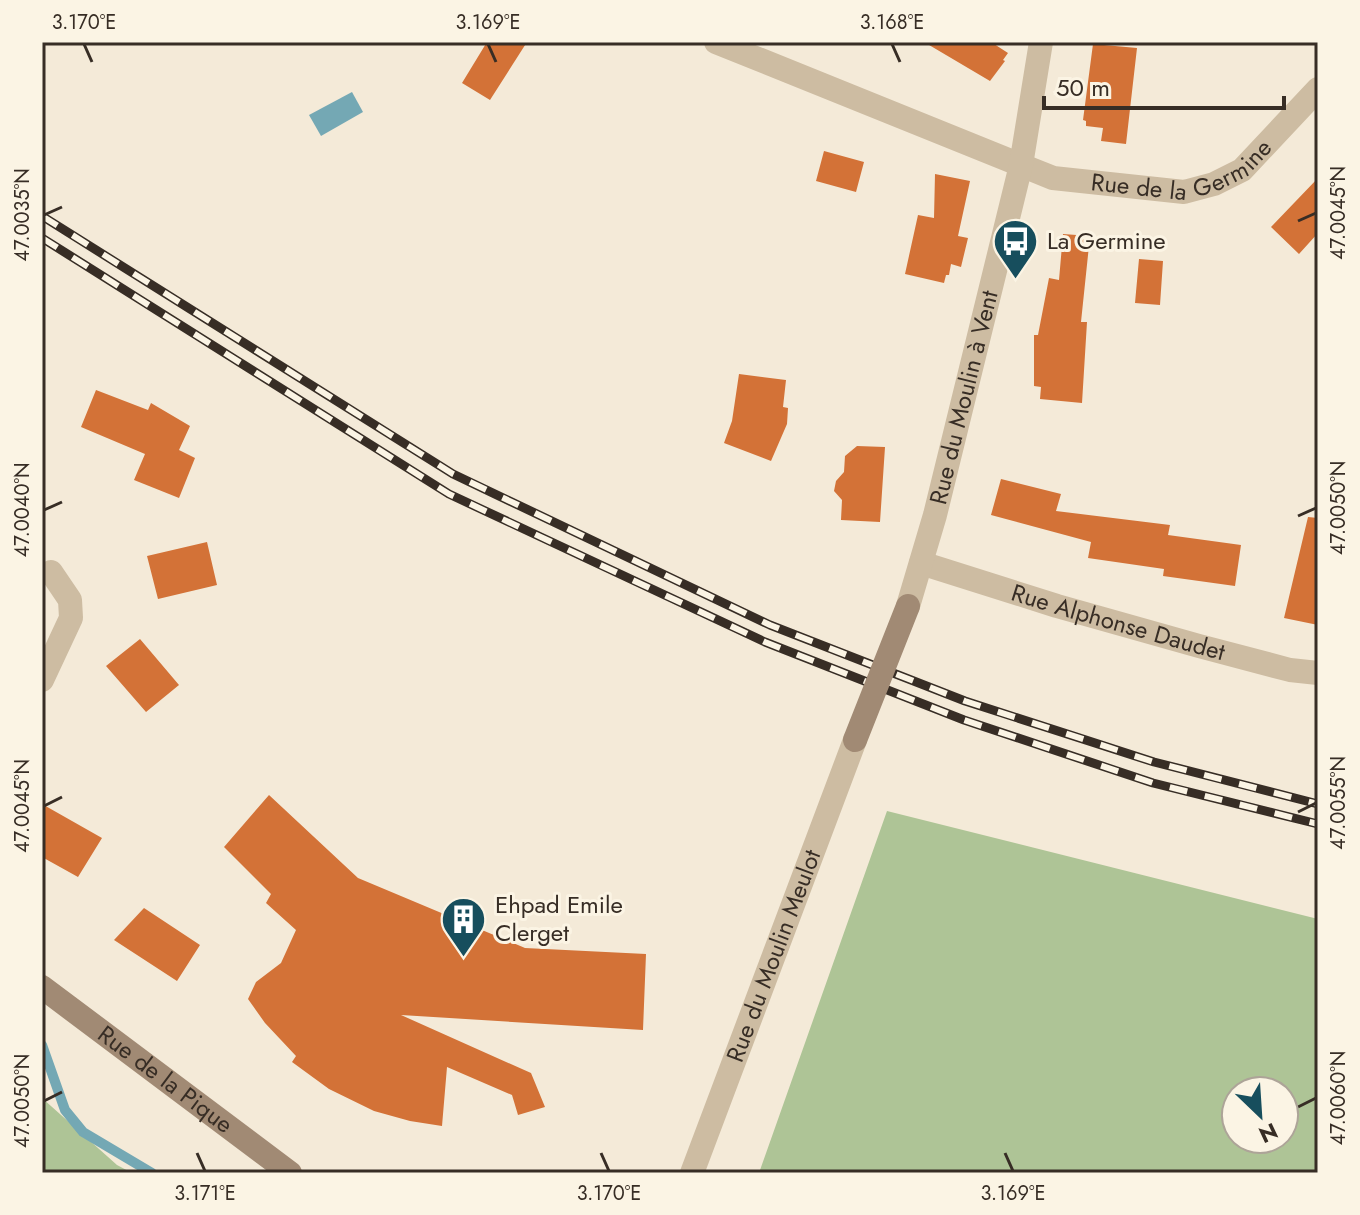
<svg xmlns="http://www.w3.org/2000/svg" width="1360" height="1215" viewBox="0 0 1360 1215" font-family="Jost,sans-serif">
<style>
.green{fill:#aec496;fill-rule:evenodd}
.water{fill:#74a8b4}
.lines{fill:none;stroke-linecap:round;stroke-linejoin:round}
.stream{stroke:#74a8b4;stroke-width:10}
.building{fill:#d37237}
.street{stroke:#cdbca2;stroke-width:24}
.secondary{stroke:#a18a74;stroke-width:24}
.rail-casing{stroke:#372d25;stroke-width:9}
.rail{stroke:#fbf4e4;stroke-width:6;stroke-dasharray:18;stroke-linecap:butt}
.secondary-bridge{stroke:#a18a74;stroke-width:24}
.ticks{fill:none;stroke:#372d25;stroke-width:3}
.labels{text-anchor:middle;stroke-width:6;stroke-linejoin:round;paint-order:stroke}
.street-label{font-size:24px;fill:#372d25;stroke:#fbf4e4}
.poi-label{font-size:24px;fill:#372d25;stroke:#fbf4e4;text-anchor:start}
.neatline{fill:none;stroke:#372d25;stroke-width:3}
.ticks-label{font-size:20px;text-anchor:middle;fill:#372d25}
</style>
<rect width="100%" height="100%" fill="#f4ead8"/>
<!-- green -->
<path class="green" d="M887 811 1318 919V1173H759ZM1236 1091H1284V1139H1236Z
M42 1098 117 1165 132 1173H42Z"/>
<!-- water -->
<path class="water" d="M352 92 363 112 321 136 309 115Z"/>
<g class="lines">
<!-- stream -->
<path class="stream" d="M42 1045 65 1110 83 1132 152 1173"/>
</g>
<!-- building -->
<path class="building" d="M487 42H527L490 100 462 83Z
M924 42H991L1008 53 1003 60 1005 61 990 81Z
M1093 44 1137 48 1126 144 1101 141 1103 128 1086 126V121L1083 120Z
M824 151 864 162 856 192 816 181Z
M935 174 970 181 958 236 968 238 961 267 951 264 949 275H946L944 283 905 274 918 215 934 218Z
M1318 178V233L1299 254 1271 227Z
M1063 234 1090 236 1081 322H1087L1082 403 1040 399 1041 387 1034 386V335H1038L1049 278 1059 280Z
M1139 259 1163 261 1160 305 1135 303Z
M739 374 786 380 783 407 788 408 787 424 771 461 724 443 732 421Z
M96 390 148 410 151 403 190 426 179 450 195 458 179 498 134 480 145 454 81 427Z
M857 446 885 447 880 522 841 520 842 500 834 491 836 481 844 472 845 456Z
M1001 479 1061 494 1056 511 1170 525 1168 535 1241 545 1235 586 1163 576 1164 569 1088 558 1091 542 991 515Z
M1308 517 1318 518V625L1284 618Z
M207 542 217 585 158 599 147 556Z
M140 639 179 685 146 712 106 666Z
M269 795 358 878 525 948 646 954 643 1030 401 1015 531 1073 545 1107 518 1115 512 1095 447 1067 442 1126 410 1121 374 1111 329 1089 292 1062 296 1056 265 1023 248 999 256 982 281 963 296 930 266 903 271 894 224 847Z
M42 804 102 838 78 877 42 857Z
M144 908 200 945 177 981 114 940Z"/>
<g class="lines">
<!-- street -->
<g class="street">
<path id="s1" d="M716 42 1053 178 1184 192 1214 184 1242 170 1318 89"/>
<path id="s2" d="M921 563 1057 606 1199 646 1290 670 1318 673"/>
<path id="s3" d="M908 606 935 515 1021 165 1041 42"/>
<path d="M42 680 71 618 70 600 51 572"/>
<path id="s4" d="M692 1173 855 740"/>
</g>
<!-- secondary -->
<path class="secondary" id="s5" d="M42 987 290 1173"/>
<defs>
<path id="rail" d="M42 216 453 474 770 625 965 701 1154 762 1318 804
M42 238 449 494 765 642 964 720 1153 783 1318 824"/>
</defs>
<!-- rail casing -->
<use href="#rail" class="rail-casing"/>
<!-- rail -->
<use href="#rail" class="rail"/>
<!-- secondary-bridge -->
<path class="secondary-bridge" d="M855 740 908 606"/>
</g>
<!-- ticks -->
<path class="ticks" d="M84 44 92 62M488 44 496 62M892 44 900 62M44 215 62 207M1298 221 1316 213M44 510 62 502M1298 516 1316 508M44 806 62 797M1298 812 1316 803M44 1101 62 1092M1298 1107 1316 1098M197 1153 205 1171M601 1153 609 1171M1005 1153 1013 1171"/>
<!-- icons -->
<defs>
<symbol id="bus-pin" viewBox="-11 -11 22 30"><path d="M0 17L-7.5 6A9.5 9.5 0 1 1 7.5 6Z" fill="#174e5d" stroke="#fbf4e4"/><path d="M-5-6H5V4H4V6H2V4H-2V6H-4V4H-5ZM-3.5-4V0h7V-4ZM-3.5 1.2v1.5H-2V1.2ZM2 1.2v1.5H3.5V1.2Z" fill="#fff"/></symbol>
<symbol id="building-pin" viewBox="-11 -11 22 30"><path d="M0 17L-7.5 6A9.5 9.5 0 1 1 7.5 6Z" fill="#174e5d" stroke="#fbf4e4"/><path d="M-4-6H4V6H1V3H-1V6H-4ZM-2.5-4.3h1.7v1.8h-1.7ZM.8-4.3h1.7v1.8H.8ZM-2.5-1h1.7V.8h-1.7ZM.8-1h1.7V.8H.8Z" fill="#fff"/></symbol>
</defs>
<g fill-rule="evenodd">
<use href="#bus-pin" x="990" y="216" width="51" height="69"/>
<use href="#building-pin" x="438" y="894" width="51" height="69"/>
</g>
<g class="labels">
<!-- street labels -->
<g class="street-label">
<text dy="8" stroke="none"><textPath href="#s1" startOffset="498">Rue de la Germine</textPath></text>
<text dy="8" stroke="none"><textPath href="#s3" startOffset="216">Rue du Moulin à Vent</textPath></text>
<text dy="8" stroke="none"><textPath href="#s2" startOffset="206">Rue Alphonse Daudet</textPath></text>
<text dy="8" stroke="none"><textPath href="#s4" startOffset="232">Rue du Moulin Meulot</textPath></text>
<text dy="8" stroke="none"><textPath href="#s5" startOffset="154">Rue de la Pique</textPath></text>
</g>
<!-- poi labels -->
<g class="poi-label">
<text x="1047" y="249">La Germine</text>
<text x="495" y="913">Ehpad Emile<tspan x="495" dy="28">Clerget</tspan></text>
</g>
</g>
<!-- border -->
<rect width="1360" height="1215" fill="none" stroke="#fbf4e4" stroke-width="88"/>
<!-- north arrow -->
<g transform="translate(1260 1115) rotate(155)"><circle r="38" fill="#fbf4e4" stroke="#ada498" stroke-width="2"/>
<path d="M0-6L14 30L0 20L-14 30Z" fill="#174e5d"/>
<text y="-12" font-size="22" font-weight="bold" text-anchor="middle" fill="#372d25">N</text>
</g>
<!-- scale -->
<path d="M1044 96v12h240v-12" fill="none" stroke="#372d25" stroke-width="4"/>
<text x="1056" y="96" font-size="24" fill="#372d25" stroke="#fbf4e4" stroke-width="6" paint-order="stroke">50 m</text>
<rect x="44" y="44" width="1272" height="1127" class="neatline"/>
<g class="ticks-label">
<text x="84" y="29">3.170°E</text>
<text x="488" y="29">3.169°E</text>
<text x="892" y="29">3.168°E</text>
<text transform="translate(1338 213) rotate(-90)" y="7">47.0045°N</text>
<text transform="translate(22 215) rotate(-90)" y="7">47.0035°N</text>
<text transform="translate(1338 508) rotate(-90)" y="7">47.0050°N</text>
<text transform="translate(22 510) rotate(-90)" y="7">47.0040°N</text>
<text transform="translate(1338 803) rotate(-90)" y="7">47.0055°N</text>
<text transform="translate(22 806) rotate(-90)" y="7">47.0045°N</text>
<text transform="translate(1338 1098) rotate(-90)" y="7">47.0060°N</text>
<text transform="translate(22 1101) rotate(-90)" y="7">47.0050°N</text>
<text x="205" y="1200">3.171°E</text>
<text x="609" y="1200">3.170°E</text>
<text x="1013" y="1200">3.169°E</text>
</g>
</svg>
